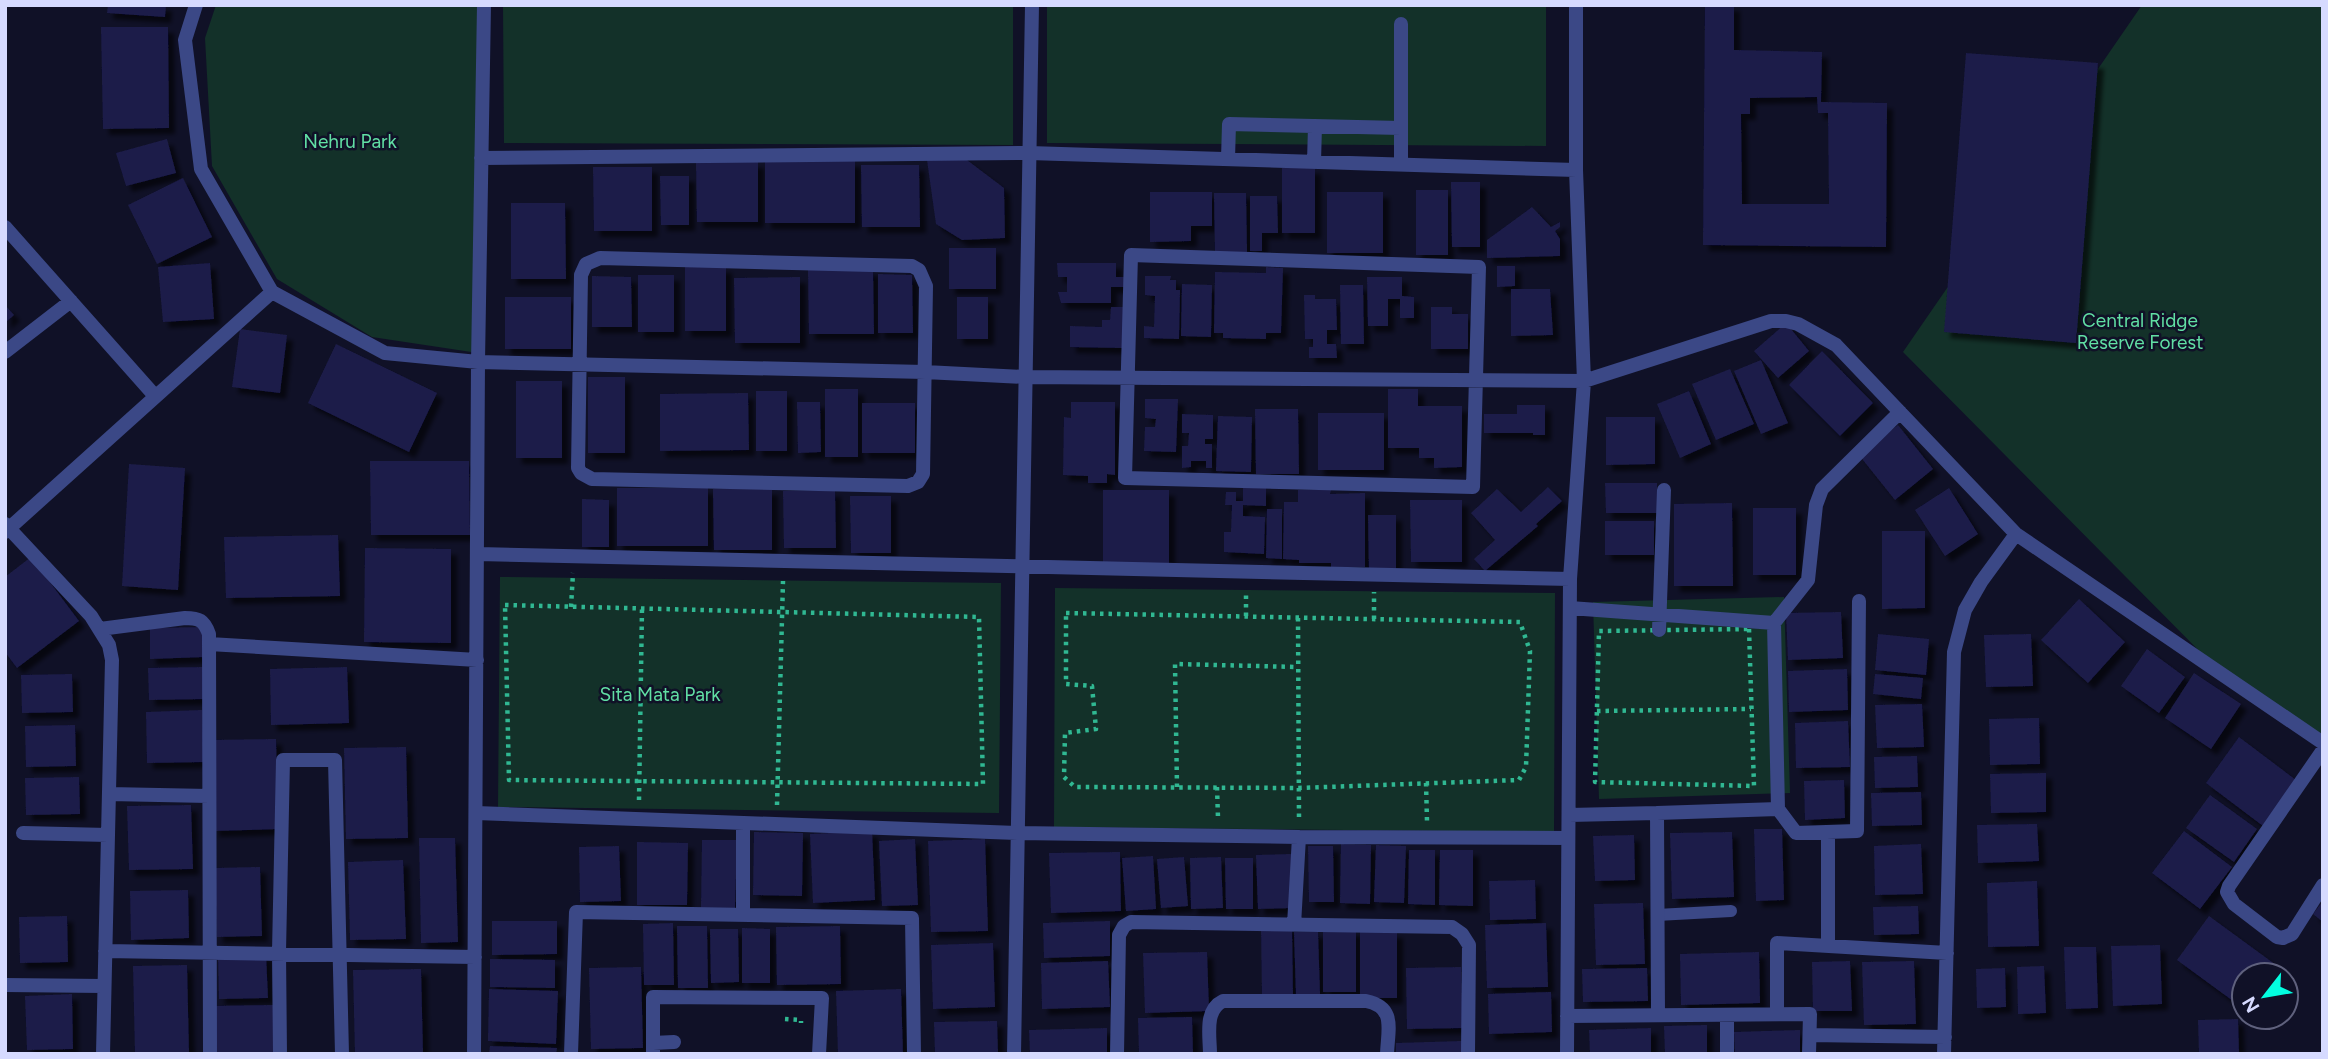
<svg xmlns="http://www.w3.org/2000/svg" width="2328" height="1059" viewBox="0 0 2328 1059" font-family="Figtree,sans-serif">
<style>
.green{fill:#133129}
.building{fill:#1c1c48;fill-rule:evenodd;filter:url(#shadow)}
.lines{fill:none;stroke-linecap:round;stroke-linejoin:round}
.path{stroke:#30b892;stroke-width:4.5;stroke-dasharray:3.5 5;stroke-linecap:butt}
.lane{stroke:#3b4886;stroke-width:12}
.street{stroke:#3b4886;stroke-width:14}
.labels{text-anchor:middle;stroke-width:5;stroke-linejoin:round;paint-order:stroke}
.park-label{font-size:19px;fill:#61dfa4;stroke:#101127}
</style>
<defs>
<filter id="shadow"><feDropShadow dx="6" dy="6" stdDeviation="2" flood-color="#0009"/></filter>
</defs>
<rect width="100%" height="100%" fill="#101127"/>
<!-- green -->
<path class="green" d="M216 5H484L478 353 372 337 277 279 212 166 205 38Z
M503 5H1013V145L504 143Z
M1047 5H1546V146L1047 143Z
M2142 5H2323V747L2234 686 1903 352Z
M500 577 1001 583 999 813 498 807Z
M1055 588 1555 593 1554 832 1054 827Z
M1784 597 1790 793 1599 799 1593 602Z"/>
<!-- building -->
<path class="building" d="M108 5H166L165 17 107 13Z
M1705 5H1734V50L1822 52 1821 102 1887 103 1886 247 1703 245ZM1817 97 1818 113H1828L1829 204H1742L1741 114H1750V98Z
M101 27H168L169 128 103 129Z
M1966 53 2098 63 2076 343 1944 332Z
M167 139 176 173 126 186 116 153Z
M963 157 1004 188 1005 238 962 240 936 224 927 160Z
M765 161H855V223H765Z
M696 162H758V222H697Z
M861 165H919L920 227H862Z
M593 167H652V231H594Z
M1282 168H1315V233H1282Z
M660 176H689V225H661Z
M183 178 212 237 157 264 128 205Z
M1451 182H1480V247H1452Z
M1416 190H1448V255H1416Z
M1150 192H1212V226H1191V241L1150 242Z
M1327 192H1383V253H1327Z
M1214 193H1246L1247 253 1215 252Z
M1250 196H1277L1278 233H1262V251H1250Z
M511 203H565L566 279H511Z
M1532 207 1551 227 1560 222V227L1555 231 1560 239V256L1487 258V240Z
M949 248H996V289H949Z
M210 263 214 319 163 322 158 267Z
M1057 263H1116V277H1124V287H1111V303H1061L1058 292H1067V277H1058Z
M1497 266H1515V286L1497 287Z
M685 267H726V331H685Z
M1266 267 1283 268 1281 333H1266V339L1223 338V333H1214L1215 272 1266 273Z
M808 270H873L874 334H809Z
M878 274 912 275 913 333H878Z
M638 275H674V332H638Z
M592 276 631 277 632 327H592Z
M1145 276H1171L1170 280H1176V290H1180L1179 339 1144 338V326L1154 327 1155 296 1145 295Z
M800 277V343H735L734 278Z
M1367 277H1402V296L1414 297V318H1400V299H1388V326H1368Z
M1182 284 1212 285 1211 337 1181 336Z
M1340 285H1363L1364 344H1341Z
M1511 289H1550L1553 335 1511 336Z
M1304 295H1315V299H1336L1337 330H1327V344H1336L1337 358H1309V347H1313V339H1305Z
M505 297H571V349H505Z
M957 297H988V339H957Z
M5 305 14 315 5 323Z
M1111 307H1123V348L1070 347V326L1102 327V320H1110Z
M1431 307H1452V314H1468V349H1431Z
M1786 323 1809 351 1778 378 1754 351Z
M240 329 287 335 280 393 232 387Z
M336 344 437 393 409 452 308 403Z
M1822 351 1873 403 1840 436 1789 385Z
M1761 360 1788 423 1761 434 1734 371Z
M1730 369 1754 424 1716 440 1692 384Z
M588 377H625V453H588Z
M516 381H562V458H516Z
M825 389H858V457H825Z
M1388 389H1418V406H1462V467L1434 468V458H1419V448H1388Z
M756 391H787V451H756Z
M1689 391 1711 444 1680 458 1657 404Z
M748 393 749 450 660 451V394Z
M1145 399H1178L1176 452 1144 451 1145 427H1155L1156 419 1145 418Z
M797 402H820L821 452 798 453Z
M1071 402H1115V475L1107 474V483H1088V476L1063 475 1064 417 1071 418Z
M862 403H915V453H862Z
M1517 405H1545V435H1533V433H1484V414H1517Z
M1255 409H1298L1299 474H1256Z
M1318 413H1384V470H1318Z
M1182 414 1213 415V439H1205V444H1212V468H1206V461H1191V467L1182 468V446H1188L1189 433H1182Z
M1218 416 1252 417 1251 472 1216 471Z
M1606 417H1655V464L1606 465Z
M1898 425 1933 469 1895 500 1859 455Z
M370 461H469L470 535H371Z
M129 464 185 468 178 590 122 586Z
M1605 483H1657V513H1606Z
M1243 487 1266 488V506L1243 505V516L1265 517 1264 554 1224 552V532H1231L1232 505H1225L1226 492H1236V501H1243Z
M1548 487 1562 501 1536 524 1538 526 1485 571 1474 559 1495 540 1471 513 1497 489 1521 512Z
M617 488H708V546H617Z
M1949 488 1978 534 1945 556 1915 510Z
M713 489H772V550H714Z
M1103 490H1169V564H1103Z
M1298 490H1331L1330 494 1365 493V567H1331V563H1299V560L1283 559 1284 502H1298Z
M783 491H835L836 548H784Z
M850 496H891V553H851Z
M582 499 609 500V547H582Z
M1410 500H1462V562H1411Z
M1732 503 1733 586H1674V504Z
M1753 508H1796V575H1753Z
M1267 509H1282V559L1266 558Z
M1368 515H1396V571H1369Z
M1605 521H1654V555H1605Z
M1882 531H1925V608L1882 609Z
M338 535 340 596 226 598 224 537Z
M365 548 451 549V643L364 642Z
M31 557 79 621 17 668 5 652V577Z
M2079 599 2125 642 2088 683 2041 640Z
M1841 612 1843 658 1788 660 1786 613Z
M204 627 205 657 150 659V628Z
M1878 634 1929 639 1926 675 1875 670Z
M2031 634 2033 686 1986 687 1984 635Z
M2147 649 2185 677 2159 713 2121 686Z
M205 667V699L149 700 148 668Z
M347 667 349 723 271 725 270 669Z
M1847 669 1848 710 1789 712 1788 671Z
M2194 673 2241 704 2211 749 2165 718Z
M72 674 73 712 22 713 21 675Z
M1875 674 1923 678 1921 699 1873 694Z
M1922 704 1924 747 1877 748 1875 705Z
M202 710 204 762 147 763 146 712Z
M2039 718 2040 764 1990 765 1989 719Z
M1848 721 1850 767 1796 768 1795 723Z
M75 725 76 766 26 767 25 726Z
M2239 737 2296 780 2263 826 2206 783Z
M276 739 278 829 213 831 211 740Z
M406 747 408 838 346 839 344 748Z
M1917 756 1918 787 1875 788 1874 757Z
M2046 773V812L1991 813 1990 774Z
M79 777 80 814 26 815 25 778Z
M1844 780 1845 818 1805 820 1804 781Z
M1921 792 1922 825 1872 826 1871 793Z
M2210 795 2257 829 2234 862 2186 828Z
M191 805 193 869 129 870 127 806Z
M2037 824 2039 861 1978 863 1977 825Z
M1754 829H1782L1784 900 1756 901Z
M872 831 875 900 813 903 810 834Z
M2184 831 2232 867 2200 909 2152 873Z
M754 832 803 833 802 896 753 895Z
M1732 832 1734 897 1672 899 1670 833Z
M1634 835 1635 880 1595 881 1593 836Z
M419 838H455L458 942 421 943Z
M915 839 918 905 882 906 879 841Z
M985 839 988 931 931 932 928 841Z
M702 840H737L735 908H701Z
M637 842 688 843 687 905H637Z
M1341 844 1371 845 1370 904 1340 903Z
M1921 844 1923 894 1875 895 1874 846Z
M1376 845 1406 846 1404 903 1374 902Z
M619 846 621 901 580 902 579 847Z
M1308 846H1333L1334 902H1309Z
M1409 850H1435V905L1408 904Z
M1440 850H1473V906L1439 905Z
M1120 852 1121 911 1051 913 1049 853Z
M1291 854 1292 908 1258 909 1256 855Z
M1153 856 1156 909 1126 911 1122 858Z
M1184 857 1188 906 1161 908 1157 859Z
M1221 857 1223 908 1191 909 1190 858Z
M1225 858H1253V909H1226Z
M403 860 406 939 350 940 348 862Z
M260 867 262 936 217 937 215 868Z
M1535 880 1536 919 1490 920 1489 881Z
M2037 881 2039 946 1988 947 1987 883Z
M188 890 189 938 131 940 130 891Z
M2323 901V922L2313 914Z
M1643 903 1645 964 1596 965 1594 904Z
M1918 906 1919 934 1874 935 1873 907Z
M67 916 68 962 20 963 19 917Z
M2209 916 2287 973 2244 975V1009L2177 960Z
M492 921H557V954L492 955Z
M1110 921V956L1044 958 1043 923Z
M673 923 674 985H644L643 924Z
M1546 923 1548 987 1487 988 1485 925Z
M677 926H707L708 988H678Z
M840 926 841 984 777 985 776 927Z
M1261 927H1292L1293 998H1262Z
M742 928 770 929V983H742Z
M710 929H738L739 982 711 983Z
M1323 930H1356V992H1323Z
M1294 932H1318L1320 994 1296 995Z
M1360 932H1397V998H1360Z
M993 943 995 1007 933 1009 931 945Z
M2160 945 2162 1004 2113 1006 2111 946Z
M2064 947H2096L2098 1008 2066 1009Z
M1207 952 1209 1011 1145 1013 1143 953Z
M1759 952 1760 1003 1681 1005 1680 954Z
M266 954 268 998 219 999 218 956Z
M490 959 555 960V988L490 987Z
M1108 961 1110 1007 1042 1009 1041 963Z
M1850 961 1852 1011H1813L1812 962Z
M1914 961 1916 1024 1864 1025 1862 962Z
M187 965 189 1054H135L133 966Z
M2044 966 2046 1013 2018 1014 2017 967Z
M641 967 643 1048 591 1049 589 968Z
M1461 967 1463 1028 1407 1029 1406 968Z
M1647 968 1648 1001 1583 1002 1582 969Z
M2005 968 2006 1007 1977 1008 1976 969Z
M421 969 423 1054H355L353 970Z
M489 989 558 991 556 1044 488 1041Z
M901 989 903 1054H838L836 991Z
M1551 992 1552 1032 1489 1034 1488 994Z
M72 994 73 1049 27 1050 25 996Z
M274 1005 276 1054H216L214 1006Z
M1192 1017 1193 1054H1139L1138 1018Z
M2238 1019 2239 1054H2199L2198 1020Z
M997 1021 998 1054H935L934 1022Z
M1707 1025V1054H1665L1664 1026Z
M1107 1028V1054H1030L1029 1030Z
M1651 1028V1054H1590L1589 1030Z
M1800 1030V1054H1735L1734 1032Z
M1462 1041V1054H1396V1043Z
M490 1046 557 1048 556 1054H489Z"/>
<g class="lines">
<!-- path -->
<path class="path" d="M505 605 979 617 983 784 509 780Z
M571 607 573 573
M1066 613 1520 622 1530 651 1526 767 1519 780 1298 788 1075 787 1064 777 1065 733 1096 729 1092 686 1066 684Z
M1246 616V592
M1298 618 1299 819
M1374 619V592
M1749 629 1754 786 1595 782 1599 631Z
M1597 711 1751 709
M1426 783 1427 821
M1177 787 1175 664 1298 667
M1217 787 1218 818
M639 800 642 608
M777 805 783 581
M785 1019 801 1020V1023"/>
<!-- lane -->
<path class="lane" d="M1657 915 1731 911"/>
<!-- street -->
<path class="street" d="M196 5 185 40 201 169 272 292 385 353 478 362 925 372 1025 377 1584 381 1771 321H1786L1798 324 1836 345 2016 534 2323 743
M481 158 1029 153 1576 170
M1228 159 1229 124 1401 128
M1314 162 1315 126
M1401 164V24
M5 227 155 396
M1131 255 1479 267 1473 487 1125 478Z
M600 258 912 266 919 270 926 286 923 474 918 482 908 486 592 479 581 473 578 468 581 275 586 264Z
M5 352 71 301
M5 524 91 616 109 645 112 660 103 1054
M5 532 272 292
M478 554 1570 579
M1570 608 1774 623
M100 629 185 618C199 618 204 620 209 634L210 1054
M1659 630 1664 490
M209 644 477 660
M2323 750 2229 886 2227 892 2234 904 2277 937 2283 938 2292 934 2323 885
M109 794 209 796
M1778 809 1774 623 1808 580 1816 505 1822 489 1900 412
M476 813 1017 833 1299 837 1568 838
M1657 813 1778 809 1796 833 1857 831 1859 601
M1569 815 1657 813 1658 1015
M743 823V915
M23 833 108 835
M1294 925 1299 837
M1828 946V832
M105 951 475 957
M5 985 104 986
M1777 1014V943L1947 953
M1567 1016 1810 1014 1809 1054
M1810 1035 1945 1037
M653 1043 674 1042
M280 1054 279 952 283 760H335L342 1054
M474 1054 478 362 484 5
M571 1054 576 912 912 918 914 1054
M653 1054V997L822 998 819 1054
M1014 1054 1032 5
M1117 1054 1119 935 1124 926 1131 922 1452 927 1462 934 1469 945 1468 1054
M1210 1054C1210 1036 1204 1010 1223 1001H1366C1396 1007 1388 1029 1387 1054
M1567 1054 1570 579 1584 381 1576 170V5
M1727 1054V1015
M1944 1054 1954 652 1965 610 1981 582 2016 534"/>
</g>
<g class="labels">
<!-- park labels -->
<g class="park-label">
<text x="350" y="148">Nehru Park</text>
<text x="2140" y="327">Central Ridge<tspan x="2140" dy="22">Reserve Forest</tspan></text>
<text x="660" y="701">Sita Mata Park</text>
</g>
</g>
<!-- border -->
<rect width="2328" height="1059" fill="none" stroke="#d6daff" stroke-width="14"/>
<!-- north arrow -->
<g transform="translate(2265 996) rotate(239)"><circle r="33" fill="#101127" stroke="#5f617d" stroke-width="2"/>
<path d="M0-5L12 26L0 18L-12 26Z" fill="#03fde0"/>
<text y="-10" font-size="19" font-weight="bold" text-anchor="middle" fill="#d6daff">N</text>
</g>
</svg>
